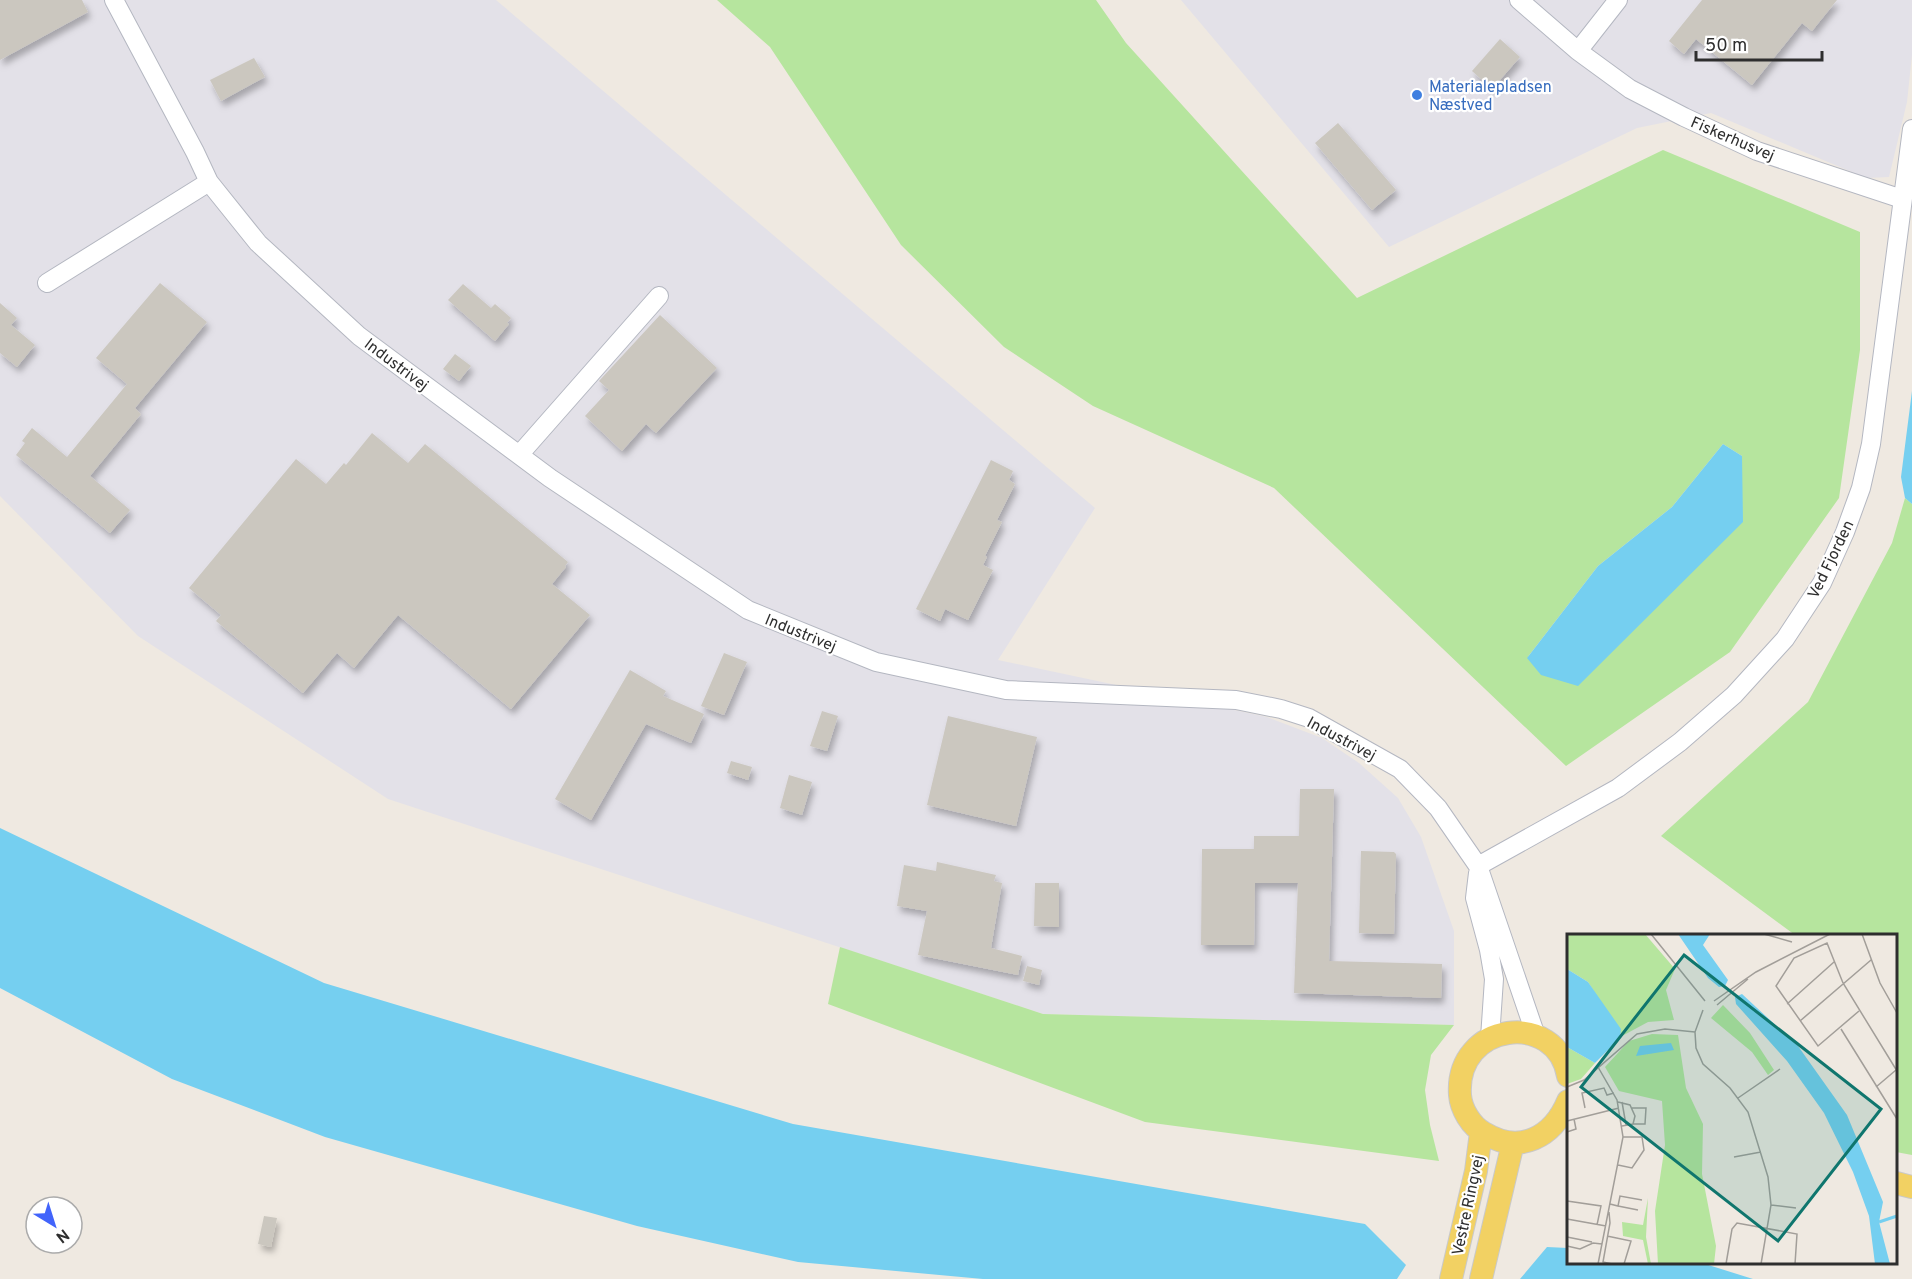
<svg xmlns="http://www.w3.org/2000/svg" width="1912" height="1279" viewBox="0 0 1912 1279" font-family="Overpass,sans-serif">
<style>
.industrial{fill:#e3e1e8}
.green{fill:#b6e59e;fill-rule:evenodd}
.water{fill:#75cff0}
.building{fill:#cbc7bf;filter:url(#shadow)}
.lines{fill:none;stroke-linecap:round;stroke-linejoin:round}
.minor-casing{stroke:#b4b7c1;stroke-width:20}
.major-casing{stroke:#c9c9c9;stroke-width:24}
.minor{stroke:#fff;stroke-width:18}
.major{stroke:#f2d163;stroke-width:22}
.shop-dot{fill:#3f7fe0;stroke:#fff;stroke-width:2}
.labels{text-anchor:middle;stroke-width:4.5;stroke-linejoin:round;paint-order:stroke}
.shop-label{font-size:16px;fill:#366cbe;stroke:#fff;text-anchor:start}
.street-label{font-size:16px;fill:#2e2e2e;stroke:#fff}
.inset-river{fill:none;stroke:#75cff0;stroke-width:3}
.inset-road{fill:none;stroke:#a29e99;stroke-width:1.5}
.view{fill:#0f766e;fill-opacity:0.15;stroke:#0f766e;stroke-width:3}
.inset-edge{fill:none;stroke:#2e2e2e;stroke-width:3}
</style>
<defs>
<filter id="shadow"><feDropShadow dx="3" dy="5.5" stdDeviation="3" flood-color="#0004"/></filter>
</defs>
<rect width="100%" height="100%" fill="#efe9e1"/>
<!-- industrial -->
<path class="industrial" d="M0 0H496L1095 508 998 660 1267 717 1322 738 1359 763 1398 798 1421 837 1454 931V1025L1043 1014 388 799 138 636 0 496Z
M1181 0H1912V55L1907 102 1889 177 1866 178 1711 113 1637 128 1389 247Z"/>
<!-- green -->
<path class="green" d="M717 0H1096L1126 43 1357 298 1663 150 1860 232V350L1839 498 1730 652 1566 766 1274 488 1093 406 1004 347 901 245 770 47ZM1723 444 1742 456 1527 658 1598 566 1672 507Z
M1905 498 1912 504V1155L1896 1152V936L1795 935 1661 836 1808 702 1892 543Z
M840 947 1043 1014 1454 1025 1431 1055 1425 1090 1430 1125 1439 1161 1145 1122 828 1004Z"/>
<!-- water -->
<path class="water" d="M1912 391V504L1905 498 1901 477Z
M1723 444 1742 456 1743 522 1578 686 1541 675 1527 658 1598 566 1672 507Z
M0 828 324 983 793 1124 1365 1224 1406 1265 1397 1279H983L798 1262 637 1226 325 1137 172 1079 0 988Z
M1547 1247 1568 1248V1262L1702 1263 1753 1279H1520Z"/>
<!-- building -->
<path class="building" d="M0 0H82L88 12 0 60Z
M1702 0H1837L1812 31 1802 23 1752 85 1696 39 1684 54 1669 41Z
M1500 39 1520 57 1492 89 1472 71Z
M254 58 265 77 221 101 210 80Z
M1338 123 1396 190 1372 210 1315 143Z
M160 283 207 322 135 408 141 414 90 476 130 510 110 533 16 455 25 443 22 441 32 428 67 457 127 384 96 358Z
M463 284 491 308 495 304 511 318 507 323 509 324 495 341 448 300Z
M0 303 17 318 11 325 35 345 17 367 0 353Z
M660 315 717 368 656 433 646 424 622 451 585 416 609 390 599 381Z
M455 354 471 366 459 381 443 369Z
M372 433 408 463 425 444 568 562 565 566 566 567 552 584 590 615 511 709 398 615 354 668 337 653 303 693 216 621 221 615 189 588 296 459 326 484 344 463 346 465Z
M991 460 1013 471 1009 480 1015 484 997 520 1002 522 985 556 987 557 983 565 993 570 968 620 945 609 940 621 916 609Z
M724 653 747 662 724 715 701 706Z
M630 670 666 691 663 696 704 714 691 743 646 724 591 820 555 799Z
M822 711 838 716 827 751 810 746Z
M948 716 1037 737 1016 826 927 805Z
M731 761 752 767 748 780 727 773Z
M789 775 812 782 802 815 780 808Z
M1300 789H1334L1329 961 1442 964 1441 998 1294 993 1298 883H1255L1254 945H1201L1202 849H1254V836H1299Z
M1361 851 1394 852 1396 854 1394 934 1359 933Z
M937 862 996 875 994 881 1002 883 991 948 1022 956 1018 975 918 955 927 911 897 906 904 865 936 871Z
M1035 883H1059V927L1034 926Z
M1027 966 1042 970 1039 985 1023 981Z
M264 1216 277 1218 271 1247 258 1244Z"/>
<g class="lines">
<defs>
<path id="minor" d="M114 0 195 152 209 182 258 243 359 336 550 478 748 610 876 662 1006 690 1236 700 1281 709 1309 718 1400 769 1438 808 1478 866 1536 1036
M1519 0 1578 51 1630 89 1684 117 1757 151 1902 199
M1578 51 1618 0
M47 283 209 182
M519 455 659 296
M1478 866 1618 788 1680 742 1734 695 1785 639 1822 583 1845 532 1861 488 1871 444 1912 129
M1478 873 1475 898 1489 950 1494 979 1490 1038"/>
<path id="major" d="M1568 1076C1557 1010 1455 1021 1460 1095 1461 1109 1471 1126 1484 1133 1520 1155 1553 1137 1568 1101
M1896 1183 1912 1187
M1451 1279 1476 1171 1481 1132
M1481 1279 1513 1143"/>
</defs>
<!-- minor casing -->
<use href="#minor" class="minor-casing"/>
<!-- major casing -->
<use href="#major" class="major-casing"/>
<!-- minor -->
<use href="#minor" class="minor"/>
<!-- major -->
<use href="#major" class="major"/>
</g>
<!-- markers -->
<circle class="shop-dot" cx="1417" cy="95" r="6"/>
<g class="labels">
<!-- shop labels -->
<g class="shop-label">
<text x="1429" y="92">Materialepladsen<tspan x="1429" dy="18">Næstved</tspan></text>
</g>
<!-- street labels -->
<g class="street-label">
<text transform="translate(1733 138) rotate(23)" y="6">Fiskerhusvej</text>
<text transform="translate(397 364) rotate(37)" y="6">Industrivej</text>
<text transform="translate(1830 559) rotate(-64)" y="6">Ved Fjorden</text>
<text transform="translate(801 632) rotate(22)" y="6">Industrivej</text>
<text transform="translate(1342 738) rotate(28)" y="6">Industrivej</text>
<text transform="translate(1467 1205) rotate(-78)" y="6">Vestre Ringvej</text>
</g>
</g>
<!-- overview -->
<g transform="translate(1567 934)">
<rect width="330" height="330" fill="#efe9e1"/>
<path d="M0 0H78L108 35 99 56 107 86 81 88 55 102 21 48 0 35ZM156 71 183 99 207 136 201 141 185 118 144 84ZM85 100 111 101 119 154 136 190 135 240 149 312 147 330H91L88 277 98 211 95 167 52 157 38 133 62 107ZM0 113 28 129 14 145 0 150ZM81 264 79 303 84 330H81L76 306 56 302 55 288 76 291Z" fill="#b6e59e"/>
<path d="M111 0H143L136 11 161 46 158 52 152 53 141 44ZM0 35 21 48 54 95 53 104 28 129 0 113ZM175 60 231 112 280 181 316 268 312 288 323 330H308L302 282 286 238 257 179 220 127 169 70 168 63ZM104 109 107 116 69 122 73 112Z" fill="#75cff0"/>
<path class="inset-river" d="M312 288 330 282"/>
<path class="inset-road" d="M84 0 138 67M197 0 225 8M295 0 313 49 330 79M147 67 189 38 263 0M220 70 267 28M150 71 181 45M136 76 128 98 129 114 136 130 163 154 181 178 201 243 204 271 194 330M292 77 251 112 209 52 227 24 260 9 276 49 330 137M233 87 304 26M274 95 330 185M0 153 17 146 70 100 98 95 128 98M309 153 329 136M171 164 213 135M51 168 63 171 68 182 66 190 55 192M55 168 59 191M18 174 15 159 37 154 40 161 47 159M65 174H79L78 190H66M0 187 52 174M0 198 9 195 7 185M167 223 194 218M51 231 65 234 77 216 75 203H56M0 267 34 272 30 291M43 270 51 272 53 262 75 266M204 271 229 274M51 272 71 276M42 278 43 289 36 328 45 330M0 285 39 292M40 302 64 307 57 330M0 303 25 308M0 312 13 315 26 309 35 310M31 330 56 203 50 166 31 133M159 330 165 295 170 289 230 300 228 330"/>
<path class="view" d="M117 21 314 175 211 307 14 153Z"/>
<rect width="330" height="330" class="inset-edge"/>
</g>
<!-- north arrow -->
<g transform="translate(54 1225) rotate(142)"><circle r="28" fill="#ffffff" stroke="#ababab" stroke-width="1.5"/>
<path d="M0-4.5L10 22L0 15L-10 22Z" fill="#4264fb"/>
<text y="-9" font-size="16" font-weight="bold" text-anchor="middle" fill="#2e2e2e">N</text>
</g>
<!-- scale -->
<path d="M1696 51v9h126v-9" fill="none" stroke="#2e2e2e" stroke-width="3"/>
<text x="1705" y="51" font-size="18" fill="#2e2e2e" stroke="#ffffff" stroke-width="4.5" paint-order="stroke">50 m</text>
</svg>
